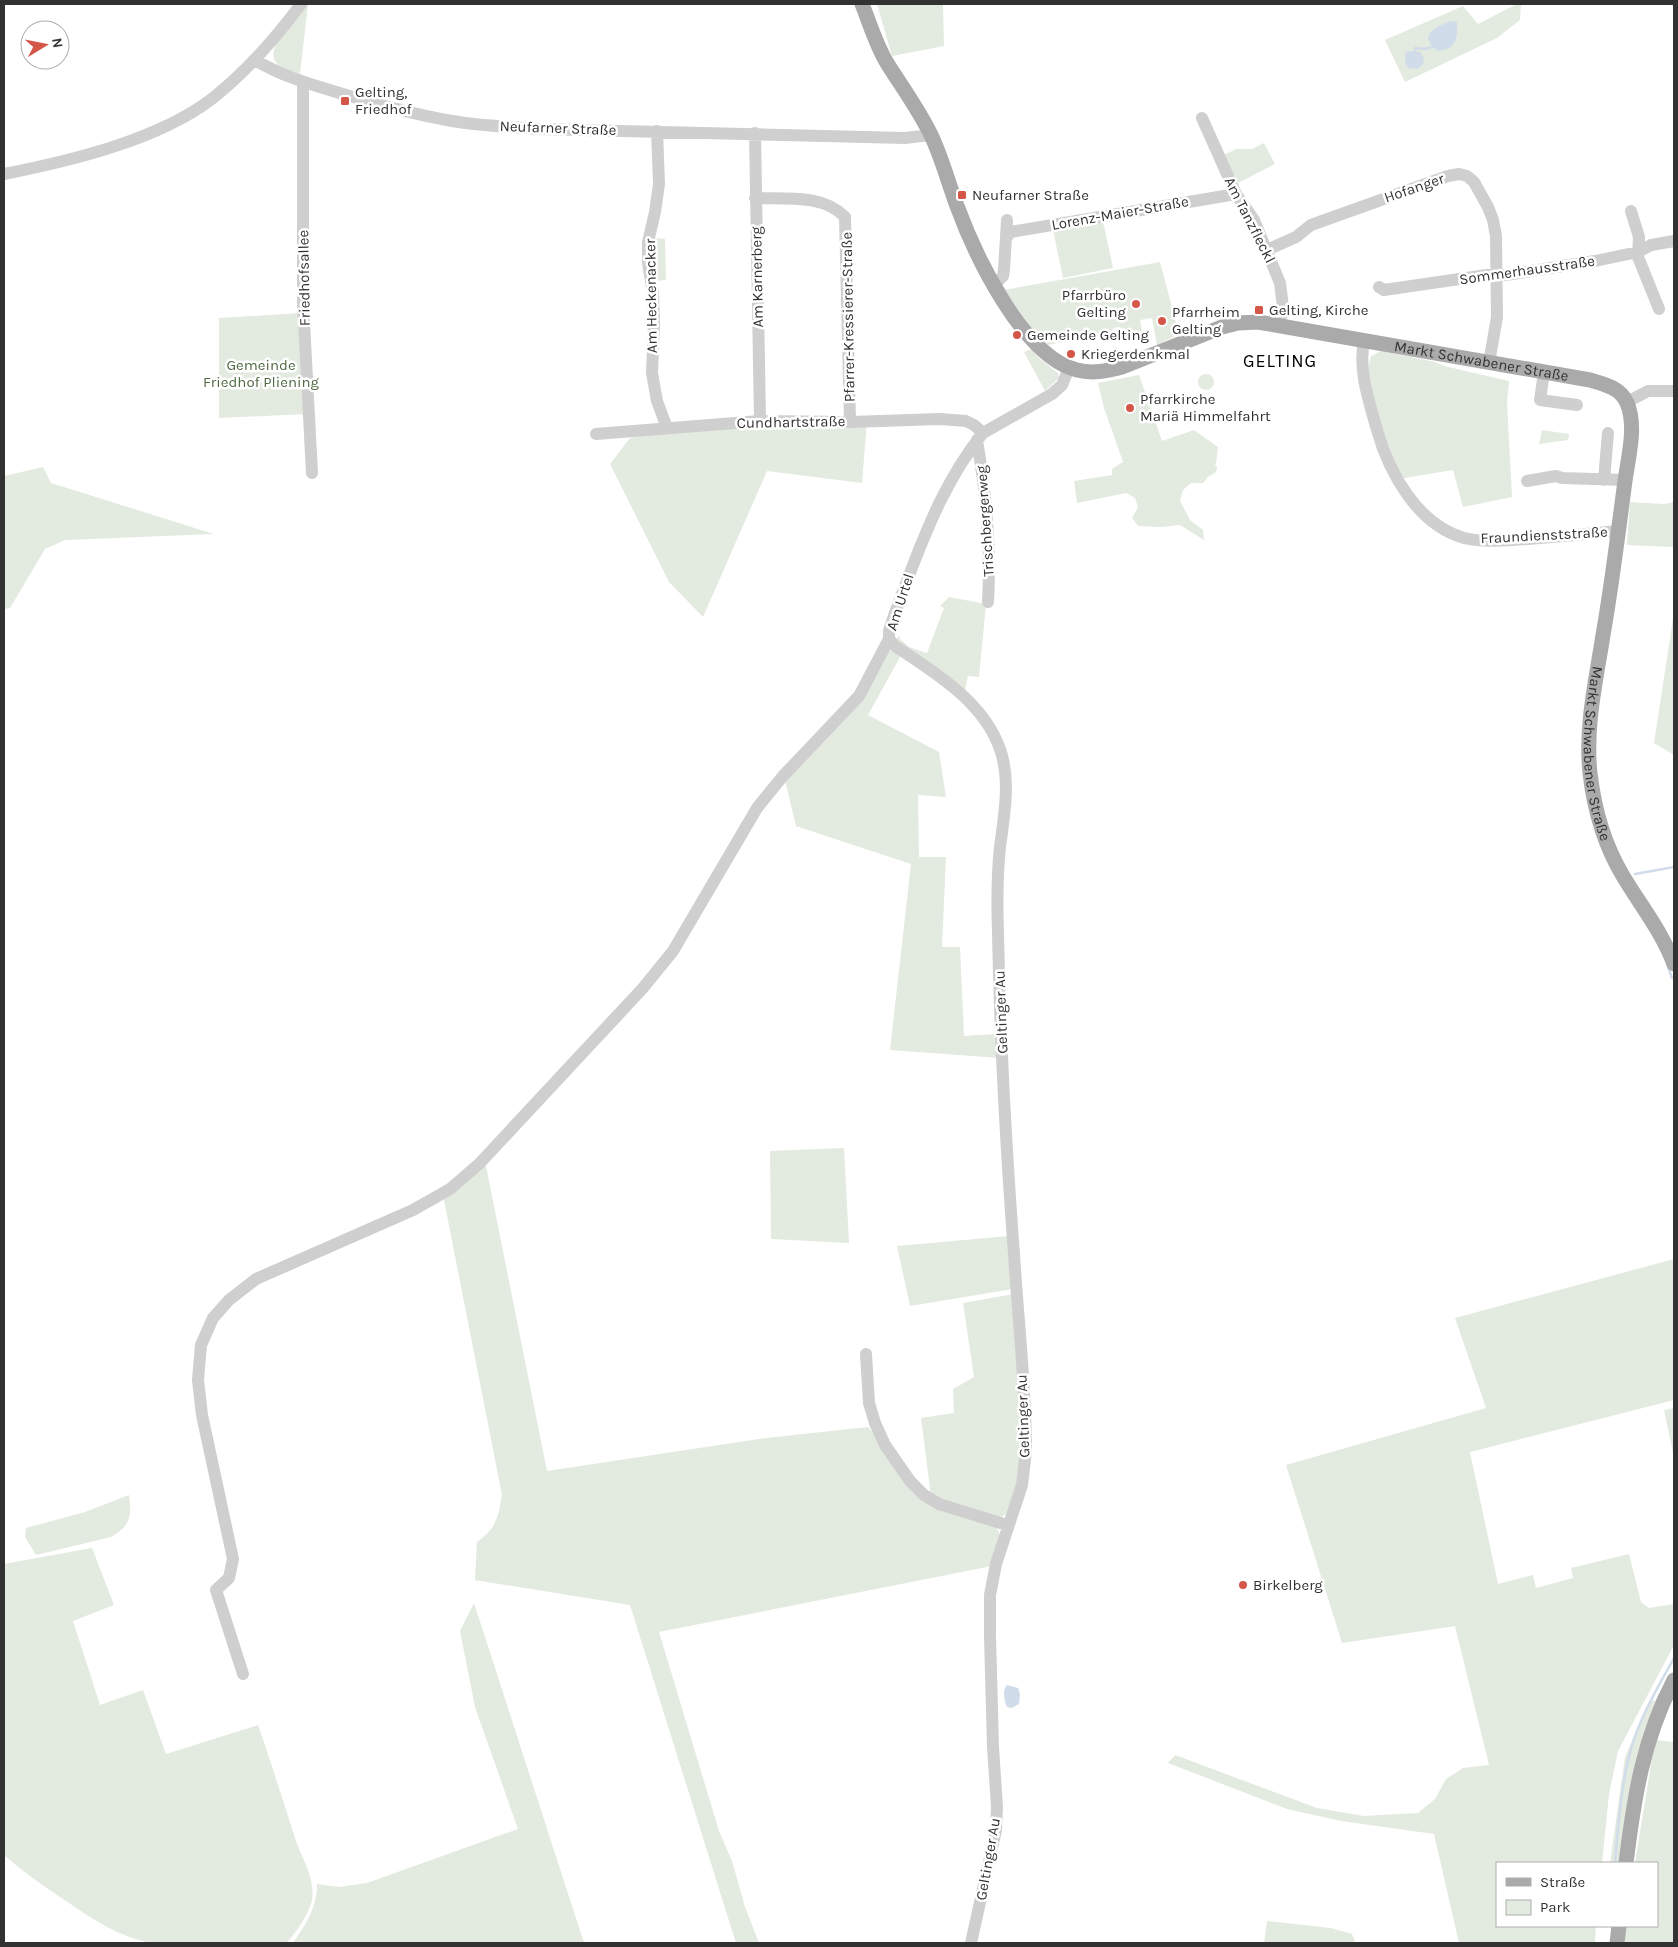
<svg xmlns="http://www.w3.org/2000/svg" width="1678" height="1947" viewBox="0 0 1678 1947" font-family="Karla,sans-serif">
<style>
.green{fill:#e3eadf}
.water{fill:#d1dcea}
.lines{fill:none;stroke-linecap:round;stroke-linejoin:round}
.stream{stroke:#d1dcea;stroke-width:2.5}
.minor{stroke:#cfcfcf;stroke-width:12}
.major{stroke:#aaa;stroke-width:15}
.poi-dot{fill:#d45649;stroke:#fff;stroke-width:2}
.labels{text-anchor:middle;stroke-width:5;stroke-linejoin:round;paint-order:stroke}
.poi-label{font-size:15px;fill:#323232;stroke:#fff;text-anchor:start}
.street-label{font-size:15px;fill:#323232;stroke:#fff}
.park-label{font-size:15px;fill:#4f6a43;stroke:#fff}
.quarter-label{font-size:18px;letter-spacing:1px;fill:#000;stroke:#fff}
</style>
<rect width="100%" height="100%" fill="#fff"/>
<!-- green -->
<path class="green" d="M306 4H308L300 74C292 71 280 69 275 61 266 47 297 15 306 4Z
M877 4H943L944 46 892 56Z
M1517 4H1521L1520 20 1497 38 1405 82 1385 40 1463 6 1478 24Z
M1264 143 1275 164 1238 183 1224 155 1236 149H1252Z
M1103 221 1113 268 1063 278 1053 230Z
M653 238 665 239 666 280 655 281Z
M1160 262 1179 334 1157 345 1152 318 1140 320 1142 331 1121 335 1119 327 1113 328V330L1049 345 1033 330 1004 290Z
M302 313 307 414 219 418V318Z
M1028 350H1032L1039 358 1058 373 1059 378 1045 391 1024 352Z
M1381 351 1435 362 1444 366 1509 381 1507 403 1512 497 1463 507 1453 470 1399 479 1389 454 1367 373 1371 356Z
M1198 382a8 8 0 1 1 16 0a8 8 0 1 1-16 0Z
M1139 375 1162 441 1194 430 1218 447 1216 463 1215 464 1217 468 1216 472 1208 477 1203 483H1191L1183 490 1180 501 1190 520 1203 530 1204 540 1180 525 1161 527 1138 526 1132 518 1138 507 1135 498 1126 493 1077 503 1074 481 1112 475V469L1123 462 1104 408 1098 383Z
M867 421 862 483 767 471 703 617 669 582 610 464 630 438 668 431Z
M1542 430 1569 434 1568 440 1539 444Z
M43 467 51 483 214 534 65 540 45 549 10 608 4 609V476Z
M1630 502 1664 504 1674 502V547L1627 545Z
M949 597 986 604 979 677 968 676 965 690 904 647 897 639 899 635 900 639 909 647 927 653 944 608 940 606Z
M1673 619H1674V755L1654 743Z
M886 651H893L900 657 868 715 939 752 946 797 918 795 919 857H946L942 947H960L964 1036 997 1034 1000 1058 890 1050 911 864 796 826 784 776 810 751Z
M844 1148 849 1243 771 1239 770 1151Z
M485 1161 547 1471 766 1438 868 1427 876 1436 906 1481 996 1526 1000 1535 992 1566 659 1632 719 1831 732 1861 745 1907 759 1943H736L630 1605 475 1580 477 1542C496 1528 498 1519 502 1495L443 1195Z
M1009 1236 1013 1289 910 1306 897 1246Z
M1674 1259V1400L1470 1452 1498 1584 1533 1575 1536 1588 1573 1578 1571 1568 1629 1554 1641 1602 1649 1608 1674 1604V1645L1618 1751 1609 1794 1602 1863H1497V1926H1596L1595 1943H1459L1434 1834 1341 1821 1287 1809 1168 1763 1175 1755 1317 1808 1364 1816 1418 1813 1435 1799 1446 1779 1463 1768 1489 1765 1455 1626 1342 1643 1286 1465 1486 1408 1455 1318Z
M1014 1294 1024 1462 1012 1503 1006 1514 1001 1517 931 1496 921 1418 954 1413 953 1389 974 1377 963 1303Z
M1674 1408V1457L1664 1410Z
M129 1495C132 1517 130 1526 111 1537L36 1555 25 1537 26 1528 85 1512Z
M92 1548 114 1605 73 1621 100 1705 143 1690 166 1754 258 1725C271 1763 283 1800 295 1838 301 1857 316 1879 312 1900 308 1916 297 1930 287 1943H152C118 1937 91 1918 63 1899 42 1885 22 1871 4 1855V1564Z
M474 1603 584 1943H293C306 1924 317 1908 317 1884L339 1887 367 1883 518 1829 475 1707 460 1631Z
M1650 1700 1657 1701 1621 1863H1610L1625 1757Z
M1655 1740 1674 1742V1943H1624L1626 1926H1657V1863H1635Z
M1267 1921 1331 1928 1352 1934 1355 1941 1352 1943H1264Z"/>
<!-- water -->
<path class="water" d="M1451 21 1457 22V25C1458 41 1454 50 1437 51 1417 34 1436 27 1451 21Z
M1411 51 1420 52 1424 58 1423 64 1418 69 1408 68 1405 61V53Z
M1007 1685 1018 1688 1020 1694 1019 1704 1012 1708 1007 1707C1004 1700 1002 1690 1007 1685Z"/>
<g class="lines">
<!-- stream -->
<path class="stream" d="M1415 51V48L1424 49 1432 47
M1635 874 1674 867
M1668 967 1672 978
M1615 1863C1618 1827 1621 1784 1631 1749 1640 1717 1658 1687 1674 1658"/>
<!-- minor -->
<path class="minor" d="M255 60C280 75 306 83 333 91 372 103 412 114 452 121 481 126 511 127 540 129L905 138 931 135
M303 82V303L312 473
M1202 118 1236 194 1254 220 1280 283 1283 307 1279 325
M657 131 659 184 655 212 648 242V263L653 293 654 323 652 373 657 401 667 428
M755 133 760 421
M4 174C70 161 159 140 213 98 247 71 275 39 301 4
M755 198C785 199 823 194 845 217L850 422
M1631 211 1639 237 1638 257 1659 309
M1006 238 1011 232 1016 231 1236 194
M1267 250 1296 237 1311 225 1448 176 1459 174 1467 176 1474 182 1488 207 1493 220 1496 236 1497 317 1489 363
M994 285 1003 276 1004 270 1007 220
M1379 287 1384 290 1487 275H1506L1595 261 1638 252 1651 245 1674 241
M1364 341C1358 371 1369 401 1377 430 1389 473 1418 525 1464 538 1485 543 1507 540 1528 539 1559 536 1589 534 1619 531
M1544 372 1540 400 1577 405
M1627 402 1648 391H1674
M596 434 760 421 850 422 940 419 966 421 974 425 983 433
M977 440C986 493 991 548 988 602
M1604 480 1608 433
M1527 481 1556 476 1562 478 1625 480
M866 1354 869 1403 875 1423 885 1445 910 1481 924 1495 939 1504 1007 1525
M243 1674 216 1590 229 1578 233 1559 202 1415 198 1380 201 1345 213 1318 229 1300 256 1279 413 1210 450 1189 479 1164 643 988 673 951 757 808 783 776 859 696 889 639
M971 1943 996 1830 997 1807 993 1747 990 1637V1595L996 1564 1022 1485 1026 1451C1026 1386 1018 1320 1014 1254 1006 1147 1000 1040 998 933 997 905 997 875 1000 847 1004 816 1011 780 1000 749 983 701 935 673 895 646L889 639V631C895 611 903 592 910 573 929 523 949 475 983 433L1052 394 1062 385 1069 368"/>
<!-- major -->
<g class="major">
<path id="s1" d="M862 4C870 24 876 45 887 63 902 87 919 110 931 135 942 158 948 182 957 206 975 255 1023 357 1077 370 1093 374 1107 371 1122 367L1222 327 1238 323 1258 322 1590 380C1604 384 1621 388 1627 403 1637 426 1628 458 1625 481 1618 533 1612 584 1603 635 1596 681 1585 726 1590 773 1594 808 1605 846 1623 876 1641 906 1662 932 1674 964"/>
<path d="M1626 1863C1634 1798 1643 1739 1674 1680"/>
<path d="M1617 1943 1619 1926"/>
</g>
</g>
<!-- markers -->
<g class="poi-dot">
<rect x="340" y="96" width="10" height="10" rx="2.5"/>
<rect x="957" y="190" width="10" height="10" rx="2.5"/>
<circle cx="1136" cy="304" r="5"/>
<rect x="1254" y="305" width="10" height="10" rx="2.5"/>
<circle cx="1162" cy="321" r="5"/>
<circle cx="1017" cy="335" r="5"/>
<circle cx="1071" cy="354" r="5"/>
<circle cx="1130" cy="408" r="5"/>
<circle cx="1243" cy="1585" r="5"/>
</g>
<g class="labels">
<!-- poi labels -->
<g class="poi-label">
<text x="355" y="97">Gelting,<tspan x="355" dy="17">Friedhof</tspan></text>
<text x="972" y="200">Neufarner Straße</text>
<text x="1126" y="300" text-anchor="end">Pfarrbüro<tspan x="1126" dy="17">Gelting</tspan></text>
<text x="1269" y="315">Gelting, Kirche</text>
<text x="1172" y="317">Pfarrheim<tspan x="1172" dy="17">Gelting</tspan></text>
<text x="1027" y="340">Gemeinde Gelting</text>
<text x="1081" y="359">Kriegerdenkmal</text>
<text x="1140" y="404">Pfarrkirche<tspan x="1140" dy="17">Mariä Himmelfahrt</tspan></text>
<text x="1253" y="1590">Birkelberg</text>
</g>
<!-- street labels -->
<g class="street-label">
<text transform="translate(558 128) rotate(2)" y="5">Neufarner Straße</text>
<text transform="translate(1414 188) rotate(-19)" y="5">Hofanger</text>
<text transform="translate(1120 213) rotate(-10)" y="5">Lorenz-Maier-Straße</text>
<text transform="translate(1250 220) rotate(63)" y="5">Am Tanzfleckl</text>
<text transform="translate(1527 270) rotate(-8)" y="5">Sommerhausstraße</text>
<text transform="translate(757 277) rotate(-91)" y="5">Am Karnerberg</text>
<text transform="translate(304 278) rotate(-91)" y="5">Friedhofsallee</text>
<text transform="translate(651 296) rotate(-91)" y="5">Am Heckenacker</text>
<text transform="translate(848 317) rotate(-91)" y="5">Pfarrer-Kressierer-Straße</text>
<text dy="5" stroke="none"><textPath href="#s1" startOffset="850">Markt Schwabener Straße</textPath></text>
<text transform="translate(791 422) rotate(-1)" y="5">Cundhartstraße</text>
<text transform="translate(985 521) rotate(-94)" y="5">Trischbergerweg</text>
<text transform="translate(1544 535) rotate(-3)" y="5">Fraundienststraße</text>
<text transform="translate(900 602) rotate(-72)" y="5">Am Urtel</text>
<text dy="5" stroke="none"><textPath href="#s1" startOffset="1360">Markt Schwabener Straße</textPath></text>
<text transform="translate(1001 1012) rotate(-92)" y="5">Geltinger Au</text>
<text transform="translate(1023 1416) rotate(-92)" y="5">Geltinger Au</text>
<text transform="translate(988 1859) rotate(-80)" y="5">Geltinger Au</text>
</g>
<!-- park labels -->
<g class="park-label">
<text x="261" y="370">Gemeinde<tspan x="261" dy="17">Friedhof Pliening</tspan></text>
</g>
<!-- quarter labels -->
<g class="quarter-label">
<text x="1280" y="367">GELTING</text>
</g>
</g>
<!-- border -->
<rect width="1678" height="1947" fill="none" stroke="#323232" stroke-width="10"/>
<!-- legend -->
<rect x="1496" y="1862" width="162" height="65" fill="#ffffff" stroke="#adadad"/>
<rect x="1506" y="1878" width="25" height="8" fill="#aaaaaa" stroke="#adadad"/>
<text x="1540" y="1887" font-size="15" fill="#323232">Straße</text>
<rect x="1506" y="1900" width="25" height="15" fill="#e3eadf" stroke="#adadad"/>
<text x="1540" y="1912" font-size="15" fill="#323232">Park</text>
<!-- north arrow -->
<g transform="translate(45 45) rotate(80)"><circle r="24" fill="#ffffff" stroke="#adadad"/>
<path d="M0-4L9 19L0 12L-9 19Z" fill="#d45649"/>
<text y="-8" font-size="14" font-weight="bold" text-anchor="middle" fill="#323232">N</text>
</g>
</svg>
